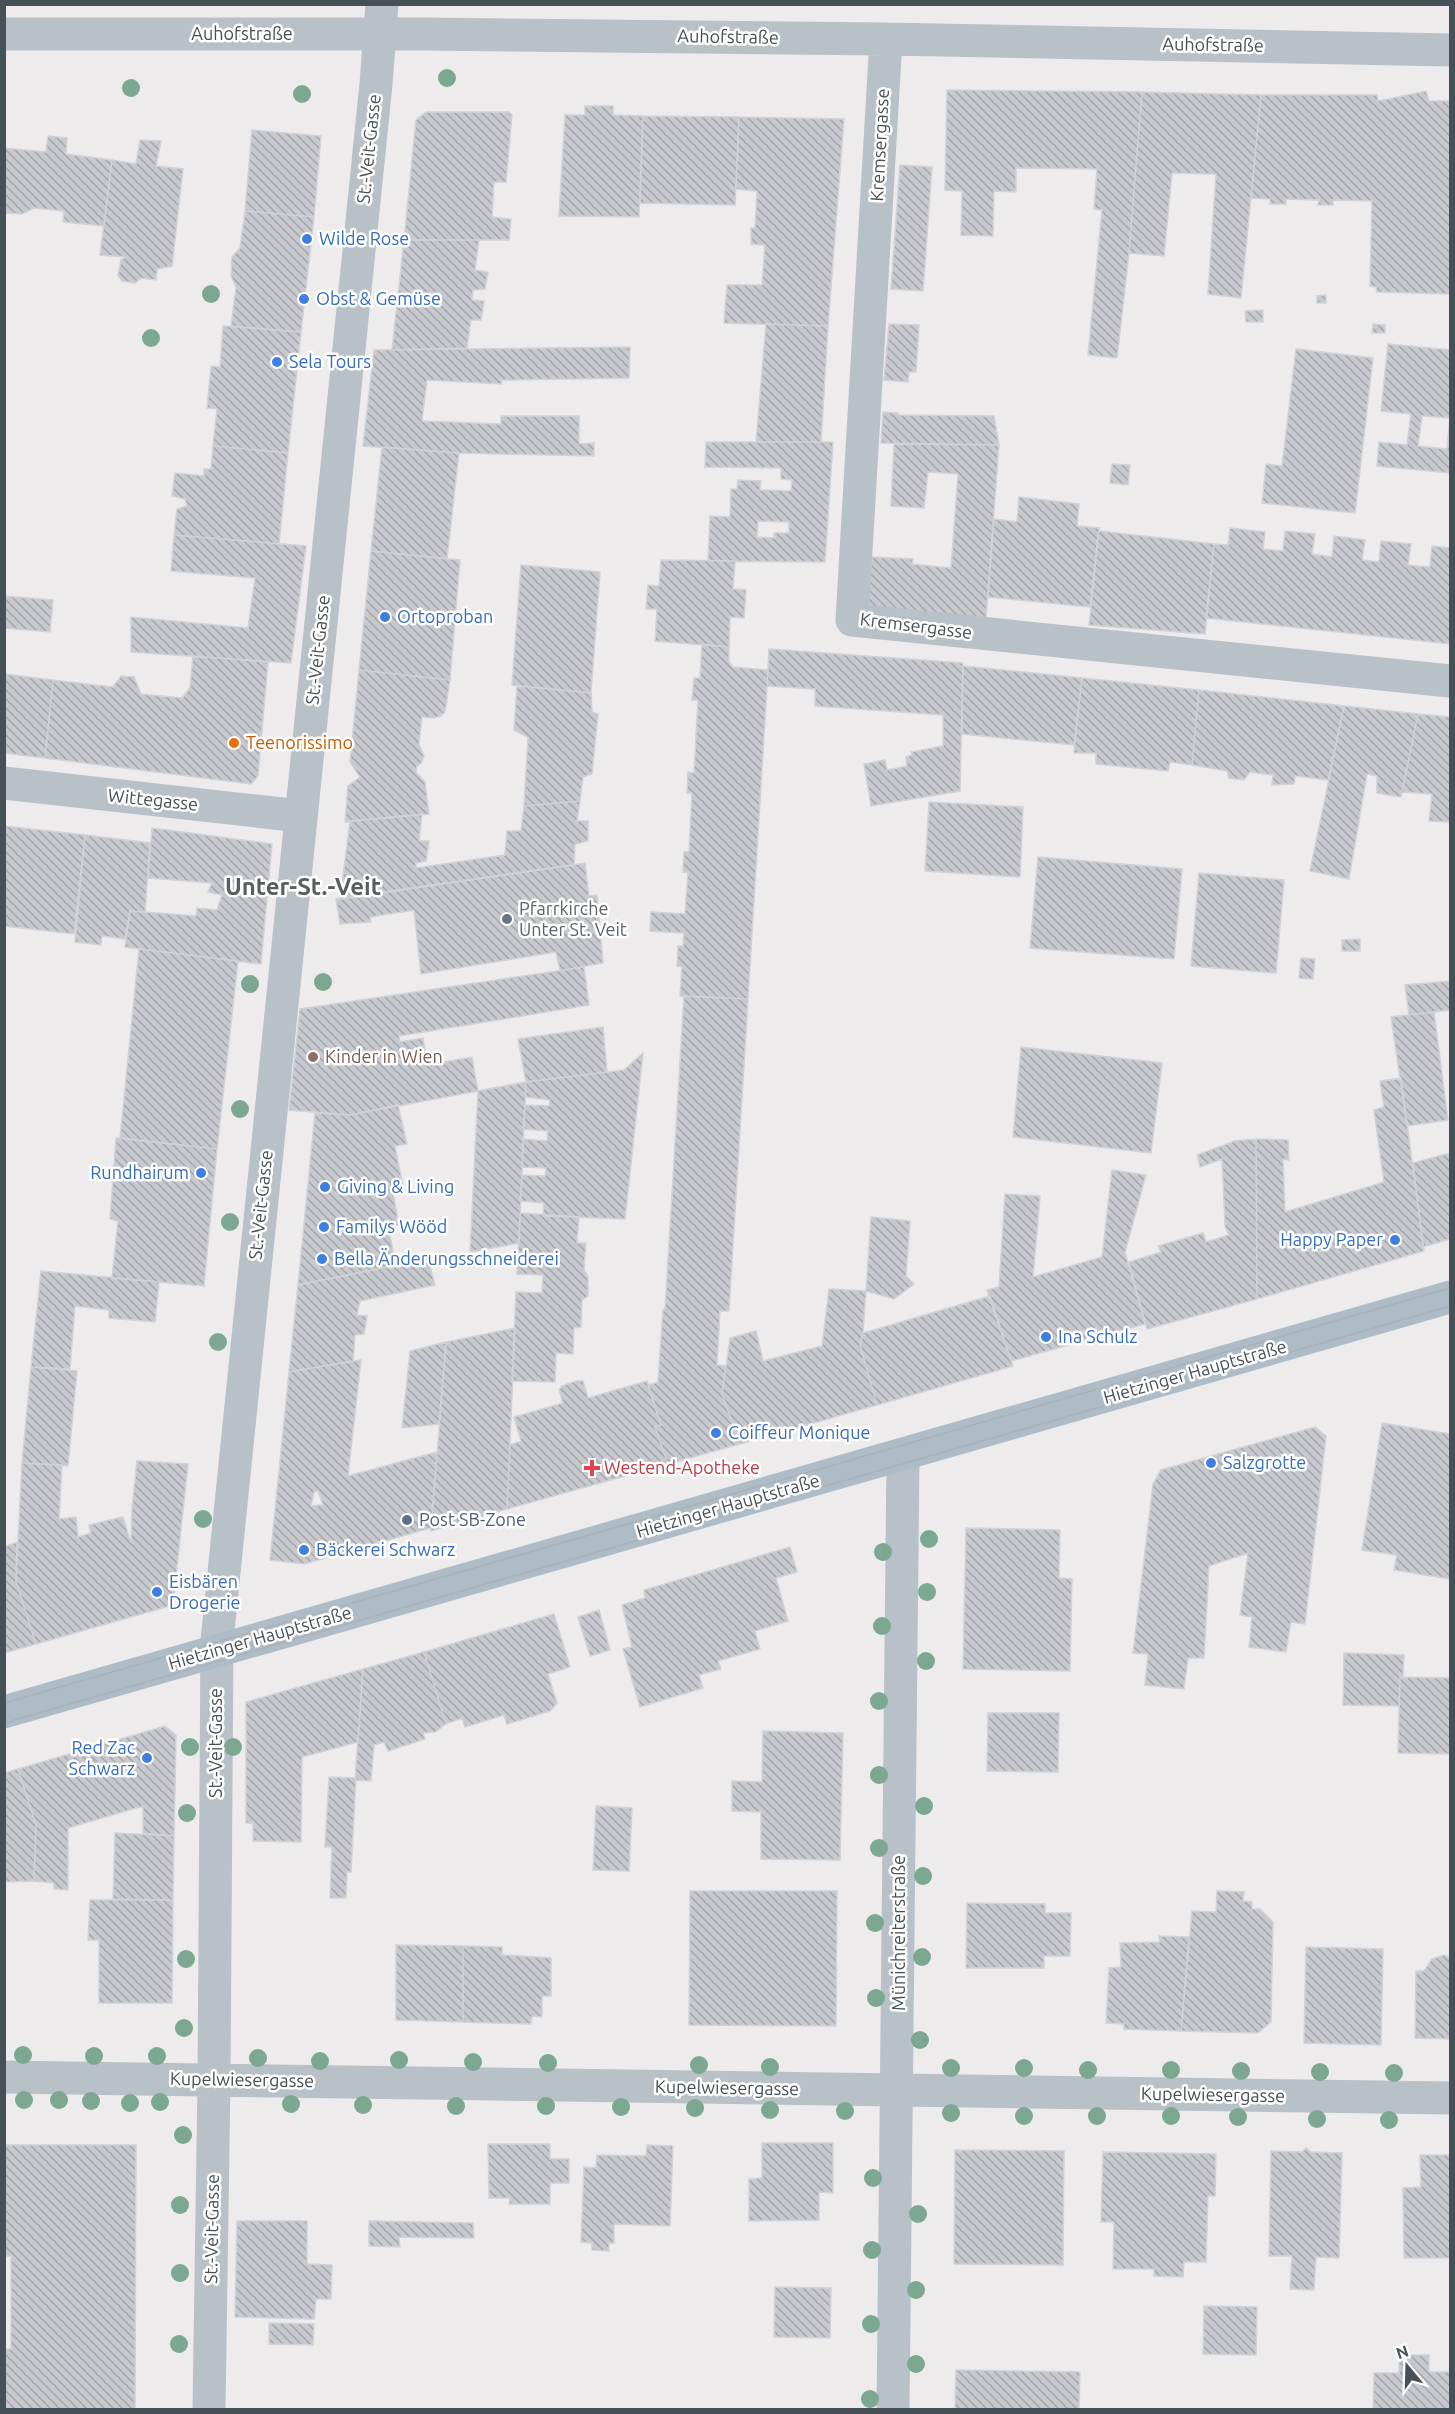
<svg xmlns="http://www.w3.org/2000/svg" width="1455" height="2414" viewBox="0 0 1455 2414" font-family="Ubuntu,sans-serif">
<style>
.building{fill:url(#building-back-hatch);stroke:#d0d2d7;stroke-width:1.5;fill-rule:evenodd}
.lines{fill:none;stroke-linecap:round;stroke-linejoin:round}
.minor{stroke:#b8c1c7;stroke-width:33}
.major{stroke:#aebcc8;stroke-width:33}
.tram{stroke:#aeb1b5;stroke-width:1.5}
.tree{fill:#7ca790}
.shop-dot{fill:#3f7fe0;stroke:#fff;stroke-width:2}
.food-dot{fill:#e8710a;stroke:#fff;stroke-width:2}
.worship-dot{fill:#6b7280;stroke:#fff;stroke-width:2}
.education-dot{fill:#8d6e63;stroke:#fff;stroke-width:2}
.health-dot{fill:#e0444e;stroke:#fff;stroke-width:2}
.service-dot{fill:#5c6f8a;stroke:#fff;stroke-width:2}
.labels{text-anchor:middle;stroke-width:5;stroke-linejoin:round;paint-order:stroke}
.street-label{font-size:18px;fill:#465057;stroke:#fff}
.shop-label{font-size:18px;fill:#366cbe;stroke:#fff;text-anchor:start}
.food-label{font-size:18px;fill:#c56008;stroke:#fff;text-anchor:start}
.worship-label{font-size:18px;fill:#5b616d;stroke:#fff;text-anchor:start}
.education-label{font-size:18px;fill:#785e54;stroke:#fff;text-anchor:start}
.health-label{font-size:18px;fill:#be3a42;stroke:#fff;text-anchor:start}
.service-label{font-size:18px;fill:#4e5e75;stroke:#fff;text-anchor:start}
.district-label{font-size:24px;font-weight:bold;fill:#595c60;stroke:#fff}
</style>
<defs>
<pattern id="building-back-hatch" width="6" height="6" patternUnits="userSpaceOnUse" patternTransform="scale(1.5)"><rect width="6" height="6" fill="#c7c9ce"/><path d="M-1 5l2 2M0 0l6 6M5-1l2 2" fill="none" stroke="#a3a6aa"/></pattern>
</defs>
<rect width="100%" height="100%" fill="#eeebec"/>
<!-- building -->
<path class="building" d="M947 90 1142 92 1129 253 1117 358 1088 355 1102 210 1094 209 1097 169 1016 168V192L994 191 993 236 961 235 962 191 945 190Z
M1426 91 1429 101H1450V294L1377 292 1376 287 1370 286 1372 201 1333 200V205H1318L1319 200 1286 199V204H1270V199L1251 198 1261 95H1377L1378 101Z
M1142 92 1261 95 1241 298 1208 294 1216 174 1172 173 1164 256 1129 253Z
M585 106H613V115L643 116 639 217 559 216 565 115H585Z
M426 112H509L512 115 506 182H494L492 217 511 219 509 240H404L416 120Z
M643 116 739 117 735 205 640 203Z
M739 117 844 119 828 326 724 323 727 285H762L765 245 751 244V228H755L757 191 736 189Z
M252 130 321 136 314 217 245 211Z
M48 136 67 138 66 154 112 160 104 226 63 222 64 211 34 208 22 214 4 213V148L46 152Z
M140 140 161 141 156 166 183 169 172 266 157 269 156 280 141 278 135 283 122 281 118 275 121 260 126 257 100 255 112 160 136 164Z
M900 165 932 167 923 291 891 289Z
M245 211 314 217 301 332 231 326 236 287 231 276 232 257 240 248Z
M404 240H479L475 270 488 272 485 289 473 290 472 300 484 301 481 320H471L467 348 392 350Z
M1326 295V303H1317V296Z
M1263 310V322H1246L1245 311Z
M766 324 828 326 821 442H756Z
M889 324 919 325 916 372H909L908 382 884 380Z
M1373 324 1385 325V333H1372Z
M223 326 301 332 288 453 213 446 217 409 207 408 211 366 220 367Z
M1388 344 1450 350V473L1377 466 1379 442 1407 445 1411 414 1381 411ZM1422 416 1450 418 1447 449 1418 446Z
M630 347 629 378 501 380 502 384 427 380 422 421 501 424V416H579V444L594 443V456L459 453 363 446 374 350Z
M1296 349 1373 358 1355 513 1262 503 1266 464 1282 466Z
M883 412 898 413 899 415 994 416 999 445 881 443Z
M706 442H833L825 562 708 561 710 516 730 517 731 489H737L738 480 761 481 760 490 791 491 792 480 781 479V468L705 467ZM758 521 789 522V533H774V538L757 537Z
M894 444 999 445 986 618 867 609 872 557 913 559 912 564 951 568 958 474 928 472 924 508 891 506Z
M213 446 288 453 279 544 174 535 177 509 187 506 185 499 172 496 175 473 204 476V469H211Z
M382 447 459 453 447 559 371 551Z
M1112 464 1130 465 1128 485 1110 483Z
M1019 497 1079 504 1077 526 1099 528 1090 607 988 597 994 519 1017 522Z
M1230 528 1265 532 1263 549 1283 551 1285 531 1315 534 1312 554 1332 557 1334 536 1365 540 1362 560 1379 562 1381 541 1411 544 1408 565 1430 567 1432 546 1450 548V644L1206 618 1214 544 1228 545Z
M1099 531 1214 544 1205 634 1089 625Z
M174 535 306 546 291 663 131 652V617L248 628 255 578 171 571Z
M371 551 460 560 450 680 359 670Z
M661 560 735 561 733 589 746 590 744 618 730 617 729 647 655 641 657 609H646L648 585 659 586Z
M521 565 600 572 591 693 512 685Z
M4 596 53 600 50 632 4 628Z
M702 644 729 647V662L733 667 768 670 748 999 680 996 682 967 677 966 678 946H683L684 933 650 931 651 912 685 914 688 872H683L684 852H689L692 793H687L688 772 694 773 698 700H692L694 678H700Z
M769 649 963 663 960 791 871 806 864 764 885 760 887 770 907 766 906 757 912 755 911 752 943 746V715L815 706V689L767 686Z
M193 656 268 662 258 776 251 784 45 758 53 680 113 687 121 676 134 677 141 694 182 698 190 688Z
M963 666 1082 678 1074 745 962 734Z
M359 670 450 680 445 712 441 716 434 718 422 717 419 744 424 756 421 763 417 766 416 772 425 782 429 814 345 822 348 786 360 777 350 762Z
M4 674 53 680 45 758 4 753Z
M1082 678 1199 690 1192 765 1170 762 1168 771 1096 764V753H1074Z
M517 686 591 693 592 712 598 714 592 774 583 777 580 801 524 806 528 737 514 730Z
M1199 690 1344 706 1328 780 1295 776 1294 784 1272 785 1273 775 1250 772 1244 780 1229 778 1227 771 1192 765Z
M1344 706 1418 714 1401 797 1377 793V776L1367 774 1349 879 1310 871Z
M1418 714 1450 717V822L1429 821 1432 794 1402 792Z
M580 801 577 821H588V841L575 844 574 865 340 899 350 821 422 814 419 841H429L426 861 416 863V868L505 855 507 831H521L524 806Z
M929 802 1023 807 1020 877 925 871Z
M4 826 85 835 74 934 4 926Z
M152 828 272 844 261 964 125 947 130 911 196 916 197 908 217 910 222 895 208 892 212 883 148 878Z
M85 835 150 843 145 912 130 911 125 939 102 936 101 945 75 942Z
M1038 857 1182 869 1174 959 1030 948Z
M585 863 589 896 597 895 603 963 560 971 556 952 421 974 414 910 370 917 371 922 340 924 336 899Z
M1199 873 1284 880 1276 973 1191 966Z
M1360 939V951H1342V940Z
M139 949 238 961 217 1149 120 1138Z
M1301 958 1315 959 1313 979 1299 978Z
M584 967 589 1005 399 1036 400 1042 423 1038 427 1065 472 1057 478 1091 350 1115 289 1110 300 1009Z
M1450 981V1010L1409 1015 1405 985Z
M684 996 748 999 729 1311H720L717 1365 726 1366 722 1394 740 1444 668 1464 655 1427 661 1425 648 1385 658 1382 663 1310 665 1309Z
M1434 1012 1448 1120 1407 1126 1391 1017Z
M603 1027 607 1072 526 1082 518 1039Z
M1021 1047 1162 1063 1151 1153 1013 1137Z
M643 1053 625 1219 543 1216 544 1203 520 1201 522 1175 545 1176 546 1168 522 1167 523 1139 547 1141 548 1131 523 1129 525 1105 549 1106 550 1100 525 1097 526 1082 624 1070Z
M1401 1078 1424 1251 1257 1299 1256 1139 1288 1140 1289 1160 1283 1159 1285 1212 1384 1182 1374 1110 1384 1107 1380 1081Z
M526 1082 519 1243 470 1252 478 1091Z
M398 1105 407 1144 395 1146 403 1186 392 1188 399 1225 388 1227 396 1265 298 1285 315 1113 350 1115Z
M116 1138 217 1149 204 1286 112 1278 118 1221 110 1219Z
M1256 1139 1257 1299 1147 1329 1129 1262 1161 1252 1158 1246 1203 1233 1206 1242 1229 1235 1225 1226 1222 1159 1200 1167 1197 1155 1235 1141Z
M1450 1153V1239L1423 1247 1413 1163Z
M1112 1170 1146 1175 1125 1252 1145 1324 1011 1361 987 1290 999 1287 1005 1194 1040 1196 1033 1277 1102 1257Z
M520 1213 579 1217 577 1243H586L584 1270 588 1277V1296L582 1300 581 1327 574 1328 573 1354 556 1353 555 1382 512 1381 516 1292 542 1293 543 1275 517 1274Z
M871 1217 910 1221 906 1276 914 1284 894 1299 866 1291Z
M428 1259 435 1285 360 1301 357 1315 367 1316 364 1334 355 1335 353 1361 289 1372 298 1285Z
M41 1271 159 1282 155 1322 109 1318V1310L75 1306 70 1369 31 1367Z
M829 1289 866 1291 863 1333 860 1345 877 1405 740 1444 722 1394 730 1338 756 1331 763 1361 822 1346Z
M990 1296 1013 1366 877 1405 860 1345 863 1333Z
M515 1328 507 1509 431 1531 446 1342Z
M446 1342 439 1424 402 1428 410 1351Z
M361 1360 348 1476 437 1452 431 1528 304 1564 270 1560 289 1372ZM318 1491 323 1505 311 1506 314 1492Z
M31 1367 77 1371 68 1466 22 1463Z
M576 1381H583L588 1398 647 1381 661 1425 655 1427 668 1464 507 1509 510 1445 521 1441 514 1417 563 1403 559 1390 562 1386Z
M1382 1423 1450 1434V1579L1394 1570 1397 1555 1362 1550Z
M1315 1427 1326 1436 1305 1624 1291 1622 1286 1652 1249 1647 1252 1617 1240 1615 1248 1553 1209 1566 1204 1658H1188L1184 1689 1145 1685 1148 1654 1133 1653 1153 1484 1161 1470Z
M137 1461 188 1464 173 1605 36 1644 16 1582 22 1463 62 1465 59 1519 76 1517 78 1537 91 1533 89 1525 123 1517 131 1543 132 1508Z
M966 1528 1060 1530 1059 1578 1072 1579 1070 1671 963 1669Z
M17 1542 16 1582 36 1644 4 1653V1547Z
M790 1547 797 1572 776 1578 788 1621 755 1631 760 1649 718 1661 721 1669 699 1675 703 1688 640 1707 623 1649 632 1647 622 1605 645 1598 644 1590Z
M599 1610 610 1650 590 1656 578 1617Z
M554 1614 570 1667 548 1674 557 1703 550 1711 507 1724 504 1715 465 1727 462 1718 446 1724 424 1652Z
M424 1652 446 1724 435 1732 423 1733 425 1739 388 1751 384 1742 374 1745 371 1781 355 1780 363 1669Z
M1344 1653 1404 1655 1403 1677H1400L1399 1706 1343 1705Z
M363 1669 358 1742 302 1757 301 1842 253 1841V1823H246V1702Z
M1400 1677 1450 1678V1754L1398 1753Z
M988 1713H1059L1058 1772 987 1771Z
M165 1726 176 1735 174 1836 143 1833V1806L68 1828V1890L54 1889V1883L34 1881 36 1825 18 1769Z
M763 1731 843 1733 840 1860 761 1859V1812L732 1811V1781L762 1782Z
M18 1769 36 1825 34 1881 4 1882V1773Z
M329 1777 356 1778 351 1872H347L346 1898H330L332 1847H325Z
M596 1806 632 1808 629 1871 593 1870Z
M115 1833 174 1836 173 1900 113 1899Z
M690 1891H837L836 2026 689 2025Z
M1217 1891 1244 1892 1243 1901 1252 1902V1909H1260L1273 1922 1271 2022 1258 2033 1181 2031 1192 1911 1216 1912Z
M90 1900H173L172 2003H99V1940H88Z
M967 1903 1045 1904V1913H1071L1070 1956H1044V1968H966Z
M1159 1936 1189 1937 1181 2031 1124 2029V2024L1106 2023 1109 1968 1121 1967 1120 1943 1160 1942Z
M396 1945 463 1946V2022L396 2020Z
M463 1946 502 1947V1955L551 1958V1996H542V2017L532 2016 531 2024 463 2022Z
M1306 1947 1383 1949 1381 2045 1304 2043Z
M1444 1955 1450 1958V2039L1415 2038 1416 1971H1424L1432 1959Z
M762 2143H833V2193L819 2192V2220L749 2221V2179L762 2178Z
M488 2144H550V2159H569V2183H550V2204H509L510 2198H489Z
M4 2145H136L135 2410H4V2349H11V2256H4Z
M647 2145 673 2146 670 2226 614 2224V2243H609V2251L592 2250V2243L581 2242 584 2167 596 2168 597 2155 646 2156Z
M1306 2148 1311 2152 1342 2153 1339 2258 1316 2257 1314 2290 1290 2289 1292 2256H1269L1271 2151 1302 2152Z
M955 2150 1064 2151 1063 2265 954 2264Z
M1103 2152 1216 2154 1215 2196H1208L1206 2262H1184L1183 2277 1154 2276V2269H1113L1114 2222H1101Z
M1420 2155H1450V2258H1404L1403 2188 1421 2187Z
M237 2221H307V2264L332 2265 331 2299H316L314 2319 235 2317Z
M369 2221 473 2223 474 2238 399 2237 400 2247 369 2246Z
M775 2287 831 2288 830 2338 774 2337Z
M1204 2306 1257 2307 1256 2355 1203 2354Z
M269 2323 314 2324 313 2345 269 2344Z
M1399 2355H1429V2372H1450V2410H1373L1374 2373H1399Z
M956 2370 1080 2372 1079 2410H955Z"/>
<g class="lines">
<!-- minor -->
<path class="minor" d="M4 34H423L886 39 1450 50
M886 39 852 620 1450 681
M4 783 301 816
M4 2077 1450 2098
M209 2410 214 2080 217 1641 376 84 382 4
M893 2410 903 1457"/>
<!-- major -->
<path class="major" d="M4 1712C487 1574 969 1437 1450 1297"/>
<!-- tram -->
<path class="tram" d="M4 1703 1450 1288
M4 1723 1450 1306"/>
</g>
<!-- trees -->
<g class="tree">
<circle cx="447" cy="78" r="9"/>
<circle cx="131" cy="88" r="9"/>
<circle cx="302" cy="94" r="9"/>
<circle cx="211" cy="294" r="9"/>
<circle cx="151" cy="338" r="9"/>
<circle cx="323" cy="982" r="9"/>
<circle cx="250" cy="984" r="9"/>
<circle cx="240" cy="1109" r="9"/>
<circle cx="230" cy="1222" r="9"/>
<circle cx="218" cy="1342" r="9"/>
<circle cx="203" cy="1519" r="9"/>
<circle cx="929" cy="1539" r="9"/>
<circle cx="883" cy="1552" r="9"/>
<circle cx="927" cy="1592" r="9"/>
<circle cx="882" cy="1626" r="9"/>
<circle cx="926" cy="1661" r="9"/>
<circle cx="879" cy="1701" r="9"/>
<circle cx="190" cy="1747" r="9"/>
<circle cx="233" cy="1747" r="9"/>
<circle cx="879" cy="1775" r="9"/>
<circle cx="924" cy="1806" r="9"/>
<circle cx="187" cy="1813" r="9"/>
<circle cx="879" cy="1848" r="9"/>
<circle cx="923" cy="1876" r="9"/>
<circle cx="875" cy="1923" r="9"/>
<circle cx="922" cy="1957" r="9"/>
<circle cx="186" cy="1959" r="9"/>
<circle cx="876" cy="1998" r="9"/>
<circle cx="184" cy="2028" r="9"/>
<circle cx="920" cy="2040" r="9"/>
<circle cx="23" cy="2055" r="9"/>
<circle cx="94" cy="2056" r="9"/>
<circle cx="157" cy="2056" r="9"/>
<circle cx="258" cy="2058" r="9"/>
<circle cx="399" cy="2060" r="9"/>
<circle cx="320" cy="2061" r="9"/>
<circle cx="473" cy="2062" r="9"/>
<circle cx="548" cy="2063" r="9"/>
<circle cx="699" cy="2065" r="9"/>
<circle cx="770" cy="2067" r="9"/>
<circle cx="951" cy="2068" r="9"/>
<circle cx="1024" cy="2068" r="9"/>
<circle cx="1088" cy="2070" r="9"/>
<circle cx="1171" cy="2070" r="9"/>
<circle cx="1241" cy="2071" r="9"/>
<circle cx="1320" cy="2072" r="9"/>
<circle cx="1394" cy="2073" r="9"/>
<circle cx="24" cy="2100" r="9"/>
<circle cx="59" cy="2100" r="9"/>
<circle cx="91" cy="2101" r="9"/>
<circle cx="160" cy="2102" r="9"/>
<circle cx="130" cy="2103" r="9"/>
<circle cx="291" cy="2104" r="9"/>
<circle cx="363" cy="2105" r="9"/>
<circle cx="456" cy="2106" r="9"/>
<circle cx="546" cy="2106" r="9"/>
<circle cx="621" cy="2107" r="9"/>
<circle cx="695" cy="2108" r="9"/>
<circle cx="770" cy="2110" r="9"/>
<circle cx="845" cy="2111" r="9"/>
<circle cx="951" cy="2113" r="9"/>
<circle cx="1024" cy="2116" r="9"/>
<circle cx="1097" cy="2116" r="9"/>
<circle cx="1171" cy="2116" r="9"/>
<circle cx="1238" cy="2117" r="9"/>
<circle cx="1317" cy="2119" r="9"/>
<circle cx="1389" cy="2120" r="9"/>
<circle cx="183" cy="2135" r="9"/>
<circle cx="873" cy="2178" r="9"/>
<circle cx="180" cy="2205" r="9"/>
<circle cx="918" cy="2214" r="9"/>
<circle cx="872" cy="2250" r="9"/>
<circle cx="180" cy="2273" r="9"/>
<circle cx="916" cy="2290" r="9"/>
<circle cx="871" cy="2324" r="9"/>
<circle cx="179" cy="2344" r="9"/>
<circle cx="916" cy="2364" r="9"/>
<circle cx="870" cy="2399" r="9"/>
</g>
<!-- markers -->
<g class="shop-dot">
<circle cx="307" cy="239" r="6"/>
<circle cx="304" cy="299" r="6"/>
<circle cx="277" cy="362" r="6"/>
<circle cx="385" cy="617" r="6"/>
<circle cx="201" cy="1173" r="6"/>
<circle cx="325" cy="1187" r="6"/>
<circle cx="324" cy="1227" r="6"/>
<circle cx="1395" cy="1240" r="6"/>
<circle cx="322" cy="1259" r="6"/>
<circle cx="1046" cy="1337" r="6"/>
<circle cx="716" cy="1433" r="6"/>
<circle cx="1211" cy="1463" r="6"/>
<circle cx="304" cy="1550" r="6"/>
<circle cx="157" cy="1592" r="6"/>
<circle cx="147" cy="1758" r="6"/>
</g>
<circle class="food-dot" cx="234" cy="743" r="6"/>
<circle class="worship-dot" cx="507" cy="919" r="6"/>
<circle class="education-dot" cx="313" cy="1057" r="6"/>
<path class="health-dot" d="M589 1459h6v6h6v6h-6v6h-6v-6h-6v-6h6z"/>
<circle class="service-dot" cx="407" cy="1520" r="6"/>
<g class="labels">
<!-- street labels -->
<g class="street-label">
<text x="242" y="40">Auhofstraße</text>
<text transform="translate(728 37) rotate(1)" y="6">Auhofstraße</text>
<text transform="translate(1213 45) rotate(1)" y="6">Auhofstraße</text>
<text transform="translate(880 145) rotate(-87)" y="6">Kremsergasse</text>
<text transform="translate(369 149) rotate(-84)" y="6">St.-Veit-Gasse</text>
<text transform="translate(916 626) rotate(7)" y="6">Kremsergasse</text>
<text transform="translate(318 650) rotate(-84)" y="6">St.-Veit-Gasse</text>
<text transform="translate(153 800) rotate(6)" y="6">Wittegasse</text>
<text transform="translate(261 1205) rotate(-84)" y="6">St.-Veit-Gasse</text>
<text transform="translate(1195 1372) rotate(-16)" y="6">Hietzinger Hauptstraße</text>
<text transform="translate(728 1506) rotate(-16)" y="6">Hietzinger Hauptstraße</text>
<text transform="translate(260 1638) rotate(-16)" y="6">Hietzinger Hauptstraße</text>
<text transform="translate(216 1743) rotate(-90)" y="6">St.-Veit-Gasse</text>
<text transform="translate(899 1933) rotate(-90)" y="6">Münichreiterstraße</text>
<text transform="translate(242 2080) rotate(1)" y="6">Kupelwiesergasse</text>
<text transform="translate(727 2088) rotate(1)" y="6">Kupelwiesergasse</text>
<text transform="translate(1213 2095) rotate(1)" y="6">Kupelwiesergasse</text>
<text transform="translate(212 2229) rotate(-89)" y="6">St.-Veit-Gasse</text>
</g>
<!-- shop labels -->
<g class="shop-label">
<text x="319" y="245">Wilde Rose</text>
<text x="316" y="305">Obst &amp; Gemüse</text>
<text x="289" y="368">Sela Tours</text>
<text x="397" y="623">Ortoproban</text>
<text x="189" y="1179" text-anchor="end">Rundhairum</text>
<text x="337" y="1193">Giving &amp; Living</text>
<text x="336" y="1233">Familys Wööd</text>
<text x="1383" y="1246" text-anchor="end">Happy Paper</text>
<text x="334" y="1265">Bella Änderungsschneiderei</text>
<text x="1058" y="1343">Ina Schulz</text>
<text x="728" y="1439">Coiffeur Monique</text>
<text x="1223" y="1469">Salzgrotte</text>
<text x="316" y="1556">Bäckerei Schwarz</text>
<text x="169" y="1588">Eisbären<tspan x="169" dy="21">Drogerie</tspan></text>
<text x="135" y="1754" text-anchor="end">Red Zac<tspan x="135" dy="21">Schwarz</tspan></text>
</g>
<!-- food labels -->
<g class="food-label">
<text x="246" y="749">Teenorissimo</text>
</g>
<!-- worship labels -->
<g class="worship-label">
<text x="519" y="915">Pfarrkirche<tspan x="519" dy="21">Unter St. Veit</tspan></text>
</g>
<!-- education labels -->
<g class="education-label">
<text x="325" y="1063">Kinder in Wien</text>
</g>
<!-- health labels -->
<g class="health-label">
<text x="604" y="1474">Westend-Apotheke</text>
</g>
<!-- service labels -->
<g class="service-label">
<text x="419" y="1526">Post SB-Zone</text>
</g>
<!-- district labels -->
<g class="district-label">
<text x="303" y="895">Unter-St.-Veit</text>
</g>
</g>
<!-- border -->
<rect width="1455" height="2414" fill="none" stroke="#465057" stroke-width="12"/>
<!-- north arrow -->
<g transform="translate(1407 2366) rotate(341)" stroke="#ffffff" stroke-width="4.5" paint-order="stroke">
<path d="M0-4.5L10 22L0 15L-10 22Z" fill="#465057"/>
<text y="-9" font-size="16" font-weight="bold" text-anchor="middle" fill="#465057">N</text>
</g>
</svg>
